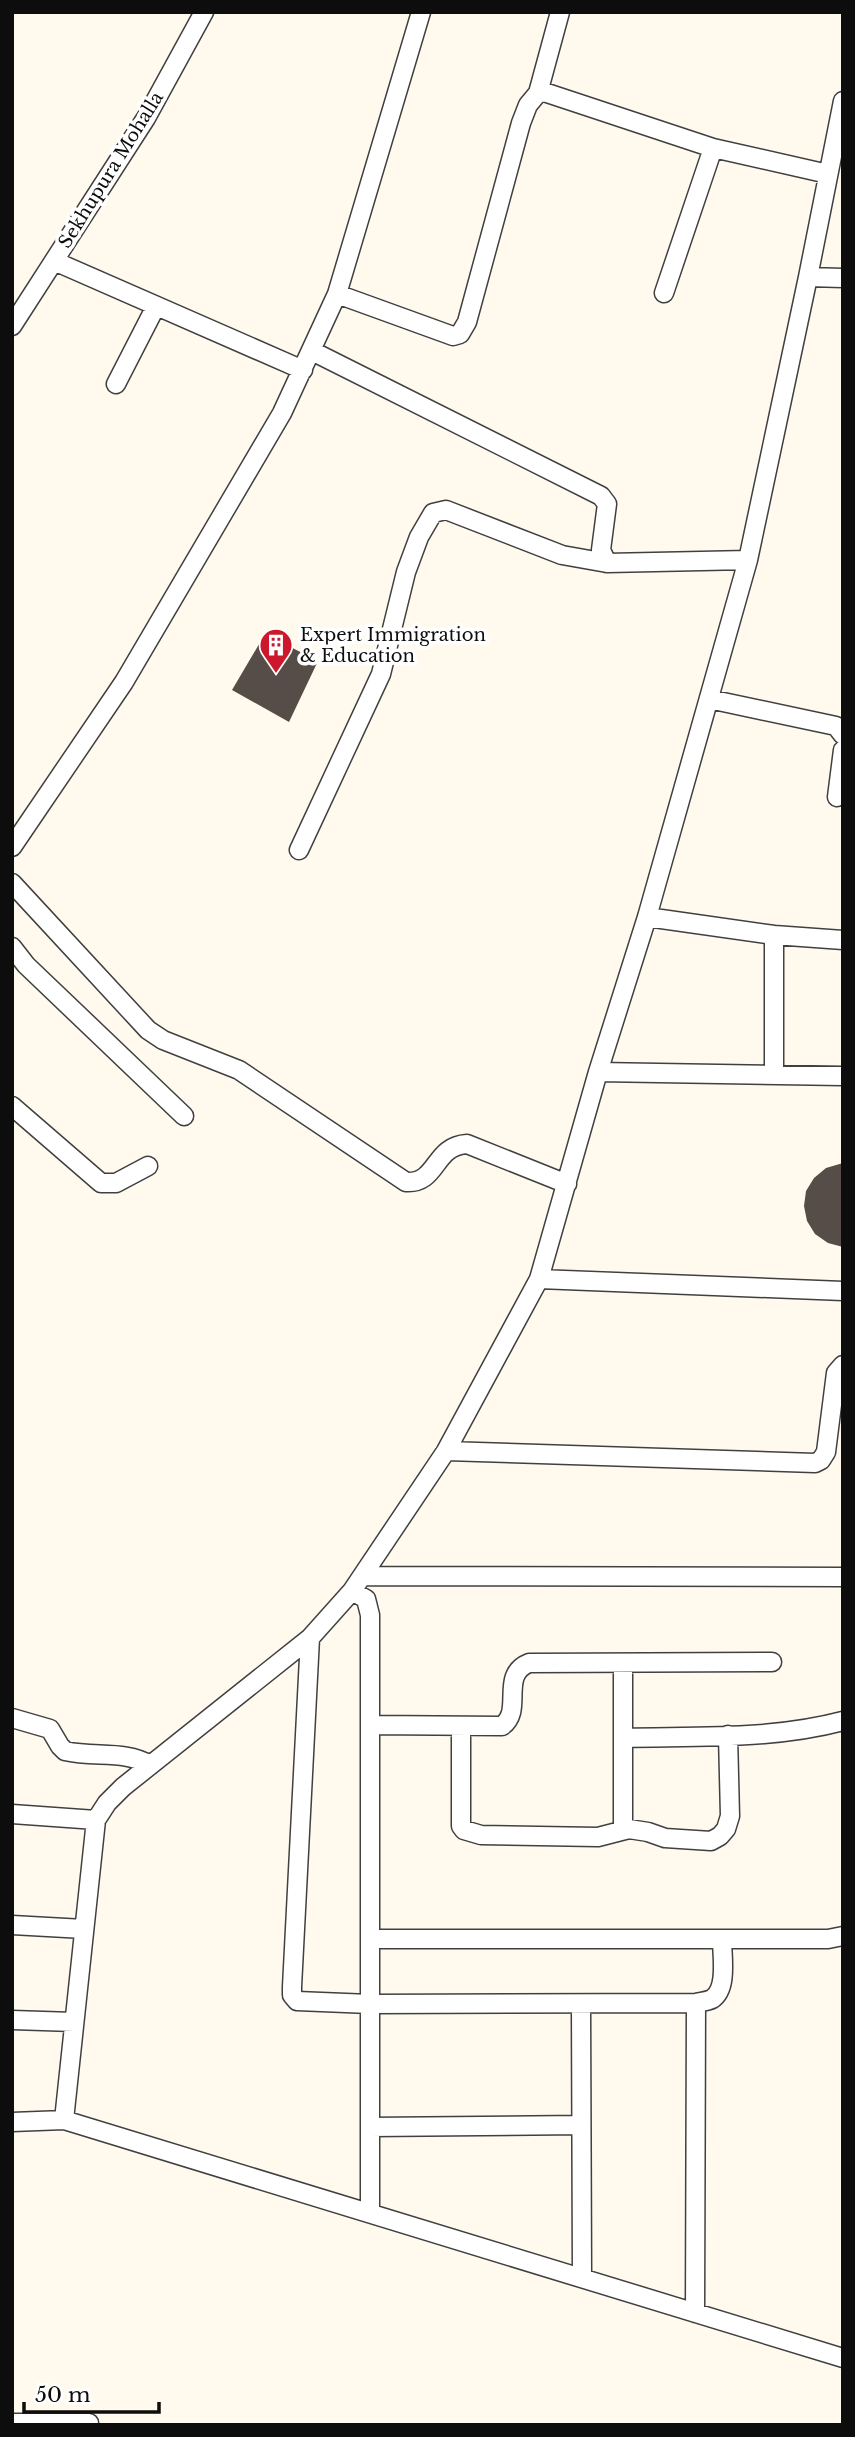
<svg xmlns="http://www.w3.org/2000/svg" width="855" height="2437" viewBox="0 0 855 2437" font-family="'Libre Baskerville',serif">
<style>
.building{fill:#574d48}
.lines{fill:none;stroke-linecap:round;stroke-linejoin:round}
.minor-casing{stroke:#404040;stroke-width:21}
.minor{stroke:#fff;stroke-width:18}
.labels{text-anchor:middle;stroke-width:7;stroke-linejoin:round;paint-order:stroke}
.street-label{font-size:18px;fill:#0d0d0d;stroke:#fff}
.poi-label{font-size:18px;fill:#0d0d0d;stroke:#fff;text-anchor:start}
</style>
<rect width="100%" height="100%" fill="#fffaed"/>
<!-- building -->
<path class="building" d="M265 634 318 661 289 722 232 690Z
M843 1163V1247L828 1243 815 1234 807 1221 804 1206 806 1191 814 1178 826 1168Z"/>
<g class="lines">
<defs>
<path id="minor" d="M538 93 560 12
M54 261 303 370
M808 277 843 278
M664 293 713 148
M337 294 453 336 460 334 467 322 521 123 528 105 538 93 544 92 713 148 828 174
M12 326 146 118 204 12
M312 351 601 496 607 504 601 550 607 563 748 560
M116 384 156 306
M709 699 836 726 843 735
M837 797 843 750
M12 847 124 682 282 413 337 294 421 12
M299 850 381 674 406 572 419 537 433 513 446 510 562 555 607 563
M12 883 148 1030 163 1040 239 1070 406 1182C438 1184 433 1146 467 1144L567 1184
M647 917 774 935 843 940
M12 947 26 965 184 1116
M598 1072 843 1076
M774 1074V935
M12 1106 101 1183H116L148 1166
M539 1279 843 1291
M446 1451 815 1463 821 1460 826 1452 836 1373 843 1365
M362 1576 843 1577
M352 1591 366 1599 370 1615V2213
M310 1638 292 1987V1995L297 2001 370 2004 696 2003C701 2002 708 2001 712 1999 728 1989 722 1956 722 1939
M623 1663V1830
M12 1718 50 1729 60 1746 65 1751C95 1758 125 1750 150 1765
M370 1725 502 1726C524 1711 499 1675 529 1663L772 1662
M461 1727V1826L464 1830 481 1835 598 1837 629 1829 648 1832 665 1838 711 1841 720 1836 726 1829 730 1816 728 1735
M623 1738C696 1736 771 1740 843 1721
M12 1814 96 1820
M12 1925 84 1929
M370 1939H828L843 1936
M581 2004 582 2278
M12 2020 74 2022
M64 2120 843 2358
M12 2122 64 2120 96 1820 107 1803 123 1787 310 1638 352 1591 446 1451 539 1279 598 1072 647 917 748 560 808 277 843 101
M370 2127 581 2125
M695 2313 696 2003
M12 2423H89"/>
</defs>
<!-- minor casing -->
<use href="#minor" class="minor-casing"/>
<!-- minor -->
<use href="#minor" class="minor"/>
</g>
<!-- icons -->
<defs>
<symbol id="building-pin" viewBox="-11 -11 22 30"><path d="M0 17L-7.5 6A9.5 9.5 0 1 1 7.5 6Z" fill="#cb182c" stroke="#fff"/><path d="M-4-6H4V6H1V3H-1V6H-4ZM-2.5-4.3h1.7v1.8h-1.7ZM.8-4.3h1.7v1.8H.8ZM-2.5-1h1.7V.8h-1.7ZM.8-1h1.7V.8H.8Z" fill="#fff"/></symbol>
</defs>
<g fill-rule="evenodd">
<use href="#building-pin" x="257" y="626" width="38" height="52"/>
</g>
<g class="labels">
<!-- street labels -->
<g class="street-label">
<text transform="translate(111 170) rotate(-58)" y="6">Sekhupura Mohalla</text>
</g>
<!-- poi labels -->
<g class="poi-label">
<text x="300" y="641">Expert Immigration<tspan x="300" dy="21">&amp; Education</tspan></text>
</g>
</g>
<!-- border -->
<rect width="855" height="2437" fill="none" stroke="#0d0d0d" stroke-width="28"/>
<!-- scale -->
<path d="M24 2402v10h135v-10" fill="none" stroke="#0d0d0d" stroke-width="3.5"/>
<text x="35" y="2402" font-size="21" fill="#0d0d0d" stroke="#ffffff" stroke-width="5" paint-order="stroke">50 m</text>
</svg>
